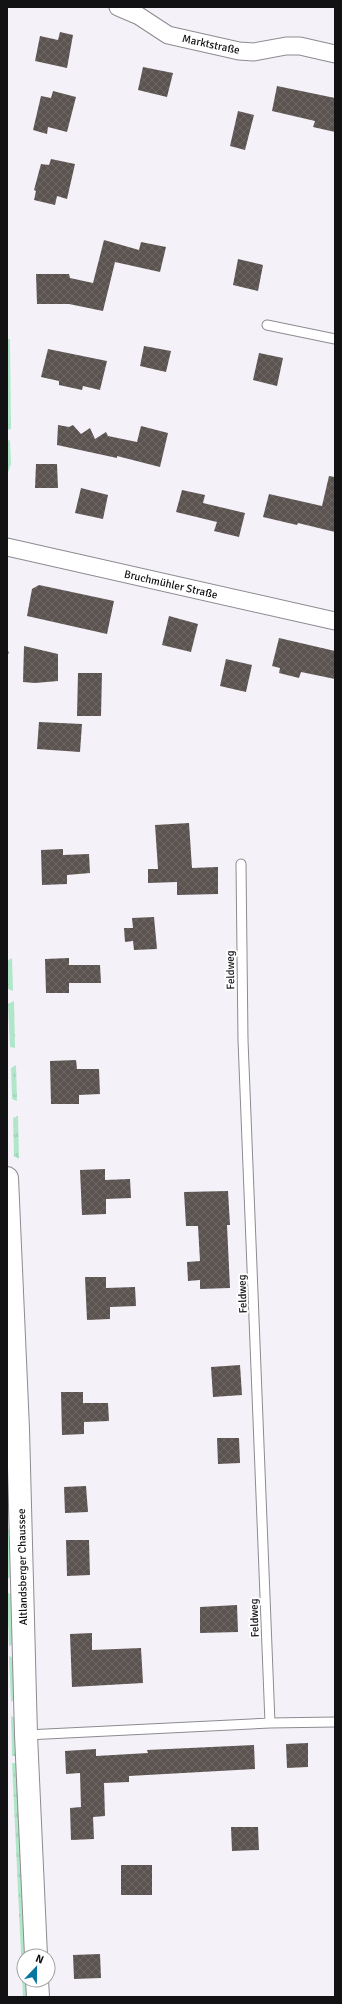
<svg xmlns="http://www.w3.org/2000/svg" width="342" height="2004" viewBox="0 0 342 2004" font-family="Signika,sans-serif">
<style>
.grass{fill:url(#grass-tufts)}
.building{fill:url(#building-cross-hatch)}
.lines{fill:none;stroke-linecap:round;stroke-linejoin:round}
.service-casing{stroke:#8e8a91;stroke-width:11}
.minor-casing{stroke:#8e8a91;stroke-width:19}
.secondary-casing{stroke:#8e8a91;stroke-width:24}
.path{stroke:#8f8d92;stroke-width:2.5;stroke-dasharray:2 3;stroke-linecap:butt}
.service{stroke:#fff;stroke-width:9}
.minor{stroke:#fff;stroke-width:17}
.secondary{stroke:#fff;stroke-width:22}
.labels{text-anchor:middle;stroke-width:4;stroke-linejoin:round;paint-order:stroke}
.street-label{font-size:11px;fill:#121113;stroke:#fff}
</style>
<defs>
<pattern id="grass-tufts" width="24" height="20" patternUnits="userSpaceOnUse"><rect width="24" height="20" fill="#b0e7c9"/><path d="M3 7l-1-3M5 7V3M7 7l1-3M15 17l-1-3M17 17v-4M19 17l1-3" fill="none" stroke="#96c5ac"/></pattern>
<pattern id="building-cross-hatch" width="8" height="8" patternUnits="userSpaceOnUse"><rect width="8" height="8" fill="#5b5350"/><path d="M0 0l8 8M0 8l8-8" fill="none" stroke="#6e6765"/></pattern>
</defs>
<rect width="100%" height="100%" fill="#f5f1f9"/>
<!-- grass -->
<path class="grass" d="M7 339H10L11 429 7 430Z
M10 440 11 464 7 475V441Z
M12 958 13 991 8 989 7 961Z
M14 1001 15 1048 10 1047 8 1004Z
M16 1065 17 1101 12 1099 11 1068Z
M18 1116 19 1159 14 1156 13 1118Z
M7 1529H11L12 1577 7 1579Z
M7 1592 13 1596 15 1644 9 1646Z
M9 1656 16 1659V1698L11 1702Z
M11 1716 18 1719 19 1756H12Z
M12 1763H19L28 1956H24V1980H29L30 1997H23Z"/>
<!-- building -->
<path class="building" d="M60 32 73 35 67 68 35 61 40 36 58 40Z
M143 67 173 73 167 97 138 90Z
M277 86 335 98V132L313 127 315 121 272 111Z
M53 91 76 97 67 132 48 127 47 134 33 130 41 96 51 98Z
M238 111 254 115 245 150 230 146Z
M51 159 75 164 67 199 57 196 55 205 34 200 36 191 34 190 41 164 49 165Z
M104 240 139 250 141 242 166 247 160 272 115 262 103 311 69 304H37L36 274H69L70 278 93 283Z
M238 259 263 265 258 291 233 285Z
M144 346 171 351 166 372 140 366Z
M48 349 107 361 100 390 83 386 82 390 59 385V381L41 377Z
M259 353 283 358 277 386 253 380Z
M58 425 69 427 73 425 81 434 90 428 95 439 106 432 108 436 137 442 141 426 168 433 160 467 117 456V458L57 445Z
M36 464H57L58 488H35Z
M329 476 335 477V532L298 523 297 525 263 517 269 494 322 506Z
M81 488 108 495 103 519 75 513Z
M182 490 205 495 203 503 245 513 239 537 214 531 217 522 176 512Z
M39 585 114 601 107 634 27 616 32 589Z
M169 616 198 624 191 652 162 645Z
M279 638 335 651V679L301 672 299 678 279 673 280 668 272 666Z
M24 646 58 654V681L35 683 23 682Z
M226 659 252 665 246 692 220 686Z
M78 673H102L101 716H77Z
M39 722 82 724 80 752 37 749Z
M189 823 192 868 218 867V894L177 895V882L148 883V869H158L155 825Z
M63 849V855L89 854 90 873 67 875V884L42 885 41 850Z
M154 917 157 949 134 950 133 941 125 942 124 928H133L132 918Z
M69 958V965H100L101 983H69V993H46L45 959Z
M76 1060 77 1069H99L100 1094 79 1095V1104H51L50 1061Z
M105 1169V1180L130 1179 131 1198 106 1199V1214L82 1215 80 1170Z
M228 1191 230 1225H227L230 1288 200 1289V1280L188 1281 187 1262 200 1261 198 1226H186L184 1192Z
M85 1277H106V1288L135 1287 136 1306 110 1307V1319L87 1320Z
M240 1365 242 1395 213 1397 211 1367Z
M61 1392H83V1403H108L109 1421 84 1422V1434L62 1435Z
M217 1438H239L240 1463 218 1464Z
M86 1486 88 1512 65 1513 64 1487Z
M66 1540H89L90 1575 67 1576Z
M237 1605 238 1632 200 1633V1607Z
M92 1633V1650L141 1648 143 1683 72 1687 70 1634Z
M308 1743V1767L287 1768 286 1744Z
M254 1745 255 1769 129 1776V1782L104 1783 105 1816 93 1817 94 1839 71 1840 70 1808 81 1807 80 1773 66 1774 65 1751 96 1749V1756L148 1753 147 1750Z
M231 1827H258L259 1850 232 1851Z
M121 1865H152V1895H121Z
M100 1954 101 1978 74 1979 73 1955Z"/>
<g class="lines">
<defs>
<path id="service" d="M267 325 335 339
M241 864 243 1040 270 1723
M26 1735 270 1723 335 1722"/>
<path id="minor" d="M118 7 139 16 168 35 239 51 254 52 286 46H300L335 54
M7 547 335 621"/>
<path id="secondary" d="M7 1178 18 1429 26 1735 36 1956
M37 1980 38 1997"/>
</defs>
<!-- service casing -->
<use href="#service" class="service-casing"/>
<!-- minor casing -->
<use href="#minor" class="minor-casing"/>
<!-- secondary casing -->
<use href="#secondary" class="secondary-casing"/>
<!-- path -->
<path class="path" d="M7 653 9 652"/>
<!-- service -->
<use href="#service" class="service"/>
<!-- minor -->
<use href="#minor" class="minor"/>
<!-- secondary -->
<use href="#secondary" class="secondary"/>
</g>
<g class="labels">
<!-- street labels -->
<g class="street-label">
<text transform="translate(211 44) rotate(12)" y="4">Marktstraße</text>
<text transform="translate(171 584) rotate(13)" y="4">Bruchmühler Straße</text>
<text transform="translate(230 970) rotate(-91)" y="4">Feldweg</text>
<text transform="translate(242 1294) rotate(-92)" y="4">Feldweg</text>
<text transform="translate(22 1567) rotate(-91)" y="4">Altlandsberger Chaussee</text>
<text transform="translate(254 1618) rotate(-92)" y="4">Feldweg</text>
</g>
</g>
<!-- border -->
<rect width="342" height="2004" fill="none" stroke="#121113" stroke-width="16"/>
<!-- north arrow -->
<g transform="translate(36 1968) rotate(22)"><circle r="19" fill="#ffffff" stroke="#a0a0a1"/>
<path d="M0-3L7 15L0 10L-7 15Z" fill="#0676a0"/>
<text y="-6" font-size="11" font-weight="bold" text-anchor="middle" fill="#121113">N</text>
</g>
</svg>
